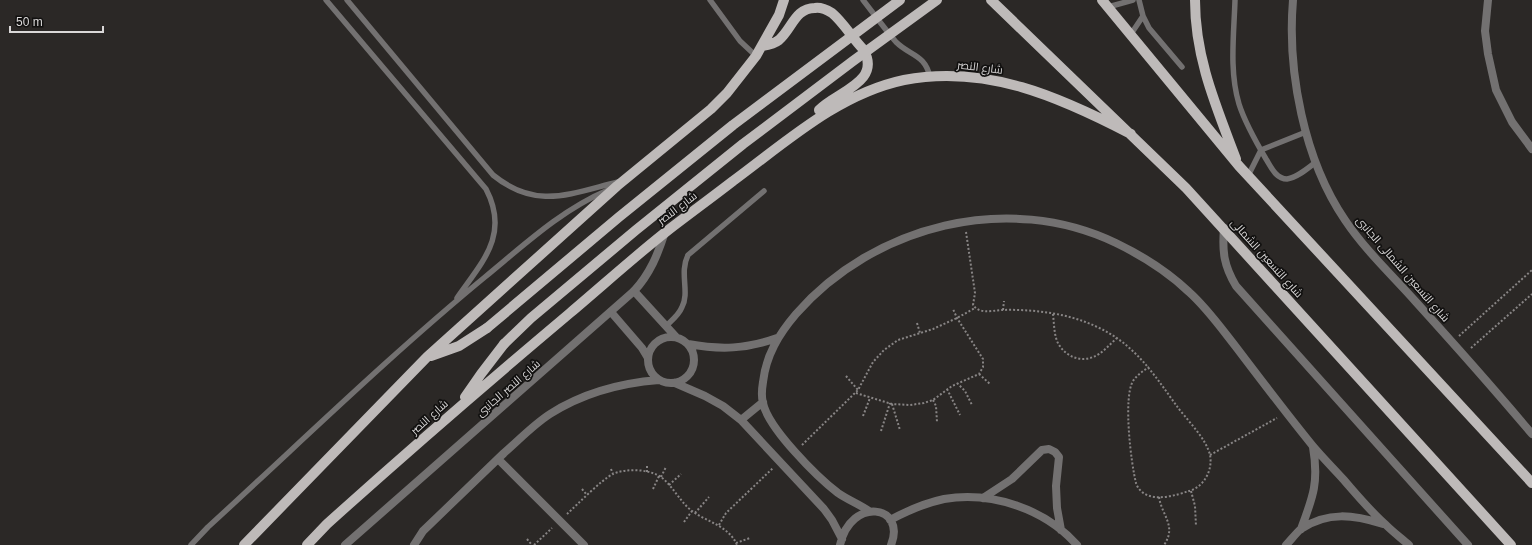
<svg xmlns="http://www.w3.org/2000/svg" width="1532" height="545" viewBox="0 0 1532 545" font-family="Arial,Cairo,sans-serif">
<style>
.lines{fill:none;stroke-linecap:round;stroke-linejoin:round}
.path{stroke:#888585;stroke-width:2;stroke-dasharray:2 2;stroke-linecap:butt}
.service{stroke:#737171;stroke-width:5.5}
.minor{stroke:#737171;stroke-width:8}
.tertiary{stroke:#737171;stroke-width:8}
.primary{stroke:#bebab9;stroke-width:10}
.primary-bridge{stroke:#bebab9;stroke-width:10}
.labels{text-anchor:middle;stroke-width:3.5;stroke-linejoin:round;paint-order:stroke}
.street-label{font-size:11px;fill:#dad8d8;stroke:#121110}
</style>
<rect width="100%" height="100%" fill="#2b2826"/>
<g class="lines">
<!-- path -->
<path class="path" d="M966 232 975 293 973 305C980 314 990 311 1001 310 1032 309 1067 313 1095 326 1134 343 1153 373 1176 405 1186 419 1206 438 1210 455 1213 470 1204 487 1189 491 1177 495 1157 501 1145 494 1141 492 1137 487 1136 483 1131 463 1123 398 1133 381 1137 375 1143 371 1149 367
M1003 310 1004 301
M1053 314C1054 323 1054 333 1057 341 1063 355 1079 363 1093 357 1102 354 1110 344 1117 338
M917 323 920 333
M1459 336 1532 270
M1471 348 1532 294
M979 374 990 384
M846 376 858 390
M957 383 965 391 972 405
M947 389 960 415
M856 393 892 404 910 405 924 403 933 400 952 386 979 374 983 367V359L957 318 953 309
M933 400 936 406 937 422
M892 404 900 430
M863 416 870 398
M881 431 890 403
M802 445 858 390 873 362 884 350 898 340 933 329 957 318 975 308
M1210 455 1277 418
M611 469 613 474
M647 472V465
M661 477 666 467
M669 485 681 474
M582 489 587 495
M653 489 659 476
M1191 491 1195 506 1196 526
M1159 497C1162 516 1177 526 1164 545
M695 513 709 497
M567 514C578 504 601 480 613 474 626 468 649 469 661 477 673 486 680 502 692 511 707 522 729 526 737 545
M684 522 692 511
M719 525 726 513 773 468
M527 539 532 545
M736 543 750 538
M534 545 552 528"/>
<!-- service -->
<path class="service" d="M326 0 486 189C510 235 482 262 457 298
M347 0 493 175C536 210 569 194 618 182
M710 0 740 41 756 56
M863 0C874 14 884 28 896 42 910 56 925 54 930 77
M1139 0 1143 16 1149 28 1182 67
M1235 0C1234 34 1229 71 1239 104 1245 123 1256 142 1266 159 1271 167 1276 179 1287 179 1297 178 1308 168 1316 162
M1108 7 1133 0
M1131 34 1143 16
M1248 176 1261 150 1306 132
M666 326C671 321 679 315 682 307 690 292 679 273 688 255L764 191
M191 545 208 527C300 443 389 356 485 277 524 245 561 210 608 190"/>
<!-- minor -->
<path class="minor" d="M1488 0 1485 31 1488 54 1496 90 1512 122 1532 149
M634 291 676 337
M611 312 642 348 648 358
M648 360a23 23 0 1 1 46 0a23 23 0 1 1-46 0Z
M688 344C721 350 746 349 777 338
M675 383 705 396 723 406 741 420 824 509 832 520 842 539
M741 420 763 402
M498 459 584 545
M983 498 1012 479 1042 450 1049 449 1055 452 1059 457 1056 486 1057 508 1061 530
M869 511C859 504 848 500 838 493 817 477 768 428 763 403 761 396 762 388 763 382 766 355 779 334 796 314 874 225 1008 191 1116 243 1143 256 1168 272 1189 292 1207 308 1221 328 1236 347 1261 380 1286 413 1312 445 1322 457 1333 468 1343 479 1357 495 1370 511 1386 525 1393 532 1401 538 1409 545
M890 520C907 511 925 503 944 499 992 491 1045 509 1077 545
M1301 529C1313 497 1319 482 1313 447
M414 545 423 531C450 505 477 479 504 453 519 440 533 425 550 414 583 393 620 383 659 380
M840 545C851 496 907 505 891 545
M1286 545C1291 540 1296 533 1301 529 1328 511 1354 515 1383 524"/>
<!-- tertiary -->
<path class="tertiary" d="M1293 0C1287 71 1304 160 1345 220 1365 250 1392 275 1416 302 1455 345 1494 389 1532 434
M1224 228C1222 252 1224 266 1236 286L1468 545
M345 545 634 291C650 274 658 254 665 232"/>
<!-- primary -->
<path class="primary" d="M991 0 1186 188 1511 545
M1102 0 1239 166 1532 483
M1195 0C1195 58 1216 106 1236 159
M762 46C768 45 774 44 779 40 792 29 795 8 815 8 821 7 827 10 832 13 844 23 852 38 863 49 883 82 836 92 819 110
M431 356 459 346 487 328
M465 397 481 374 504 344
M244 545 427 357 617 186 711 109 727 93 756 56 779 15 784 0
M307 545 327 524C407 452 488 382 570 313 602 286 634 257 667 231 689 214 711 198 733 181 786 142 838 94 904 80 986 64 1060 97 1131 134"/>
<!-- primary-bridge -->
<path class="primary-bridge" d="M487 328 619 217 733 125 900 0
M504 344 531 318 636 230 743 144 853 61 937 0"/>
</g>
<g class="labels">
<!-- street labels -->
<g class="street-label">
<text transform="translate(980 67) rotate(7)" y="4">شارع النصر</text>
<text transform="translate(677 208) rotate(-37)" y="4">شارع النصر</text>
<text transform="translate(1267 258) rotate(48)" y="4">شارع التسعين الشمالى</text>
<text transform="translate(1403 269) rotate(49)" y="4">شارع التسعين الشمالى الجانبى</text>
<text transform="translate(508 388) rotate(-41)" y="4">شارع النصر الجانبى</text>
<text transform="translate(429 417) rotate(-42)" y="4">شارع النصر</text>
</g>
</g>
<!-- scale -->
<path d="M10 26v6h93v-6" fill="none" stroke="#dad8d8" stroke-width="2"/>
<text x="16" y="26" font-size="12" fill="#dad8d8" stroke="#121110" stroke-width="3" paint-order="stroke">50 m</text>
</svg>
